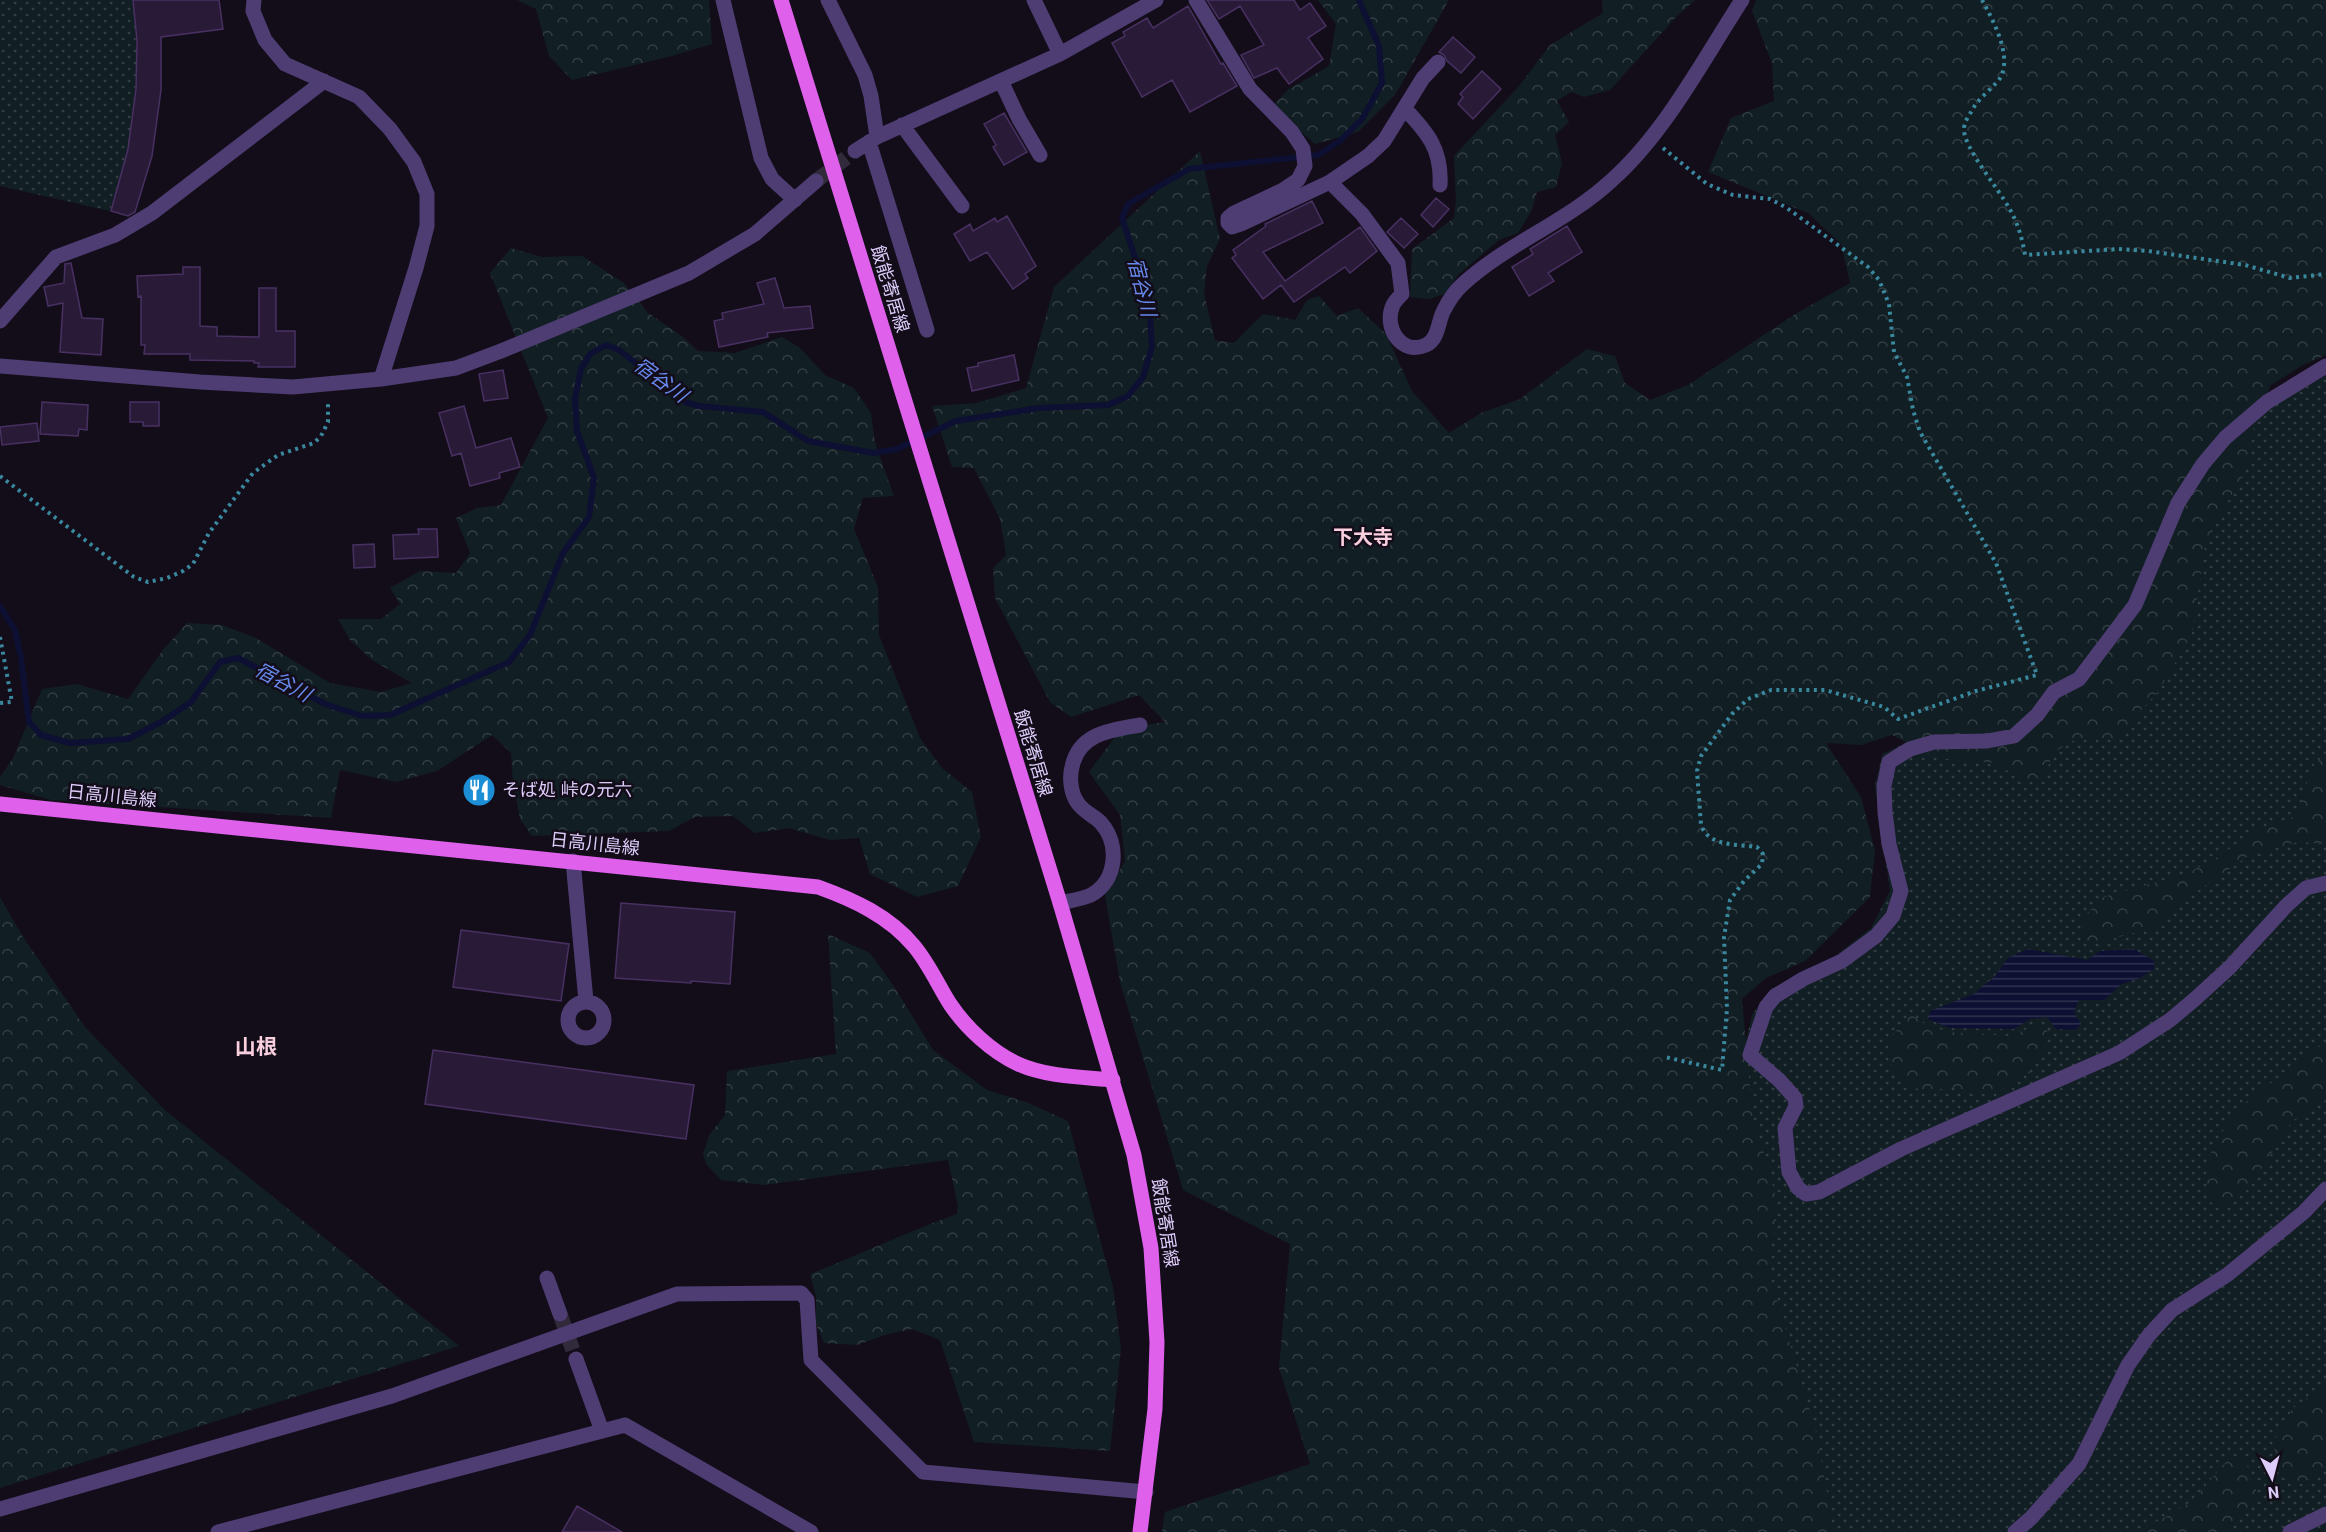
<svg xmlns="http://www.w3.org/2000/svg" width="2326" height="1532" viewBox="0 0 2326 1532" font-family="Roboto,'Noto Sans JP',sans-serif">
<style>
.grass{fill:url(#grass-dots)}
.forest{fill:url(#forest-crowns)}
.water{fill:url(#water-rules)}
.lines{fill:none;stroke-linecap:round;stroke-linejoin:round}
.stream{stroke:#0d1032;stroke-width:6}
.building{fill:#291b38;stroke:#483061;stroke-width:1.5}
.minor-tunnel{stroke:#312a3b;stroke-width:15;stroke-dasharray:15 8;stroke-linecap:butt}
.path{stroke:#3a889e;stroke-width:4;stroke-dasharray:3 4.5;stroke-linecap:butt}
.minor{stroke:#4e3d73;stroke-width:15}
.major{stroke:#de60eb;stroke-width:15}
.labels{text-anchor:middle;stroke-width:5;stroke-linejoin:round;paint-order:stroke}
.street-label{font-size:18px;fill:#ddccf9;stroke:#130d1a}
.poi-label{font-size:18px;fill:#ddccf9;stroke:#130d1a;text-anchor:start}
.water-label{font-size:20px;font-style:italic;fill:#6789ec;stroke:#130d1a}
.neighbourhood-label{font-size:20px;font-weight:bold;fill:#f9cedd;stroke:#130d1a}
.quarter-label{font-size:21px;font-weight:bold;fill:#f9cedd;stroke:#130d1a}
</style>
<defs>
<pattern id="grass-dots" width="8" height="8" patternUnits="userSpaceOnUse" patternTransform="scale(1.5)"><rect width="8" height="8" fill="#111e23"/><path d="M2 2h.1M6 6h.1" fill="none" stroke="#333e44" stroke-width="1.8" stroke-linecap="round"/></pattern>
<pattern id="forest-crowns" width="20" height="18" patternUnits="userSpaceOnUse" patternTransform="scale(1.5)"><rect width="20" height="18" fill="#111e23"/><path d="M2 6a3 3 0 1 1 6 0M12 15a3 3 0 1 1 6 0" fill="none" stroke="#333e44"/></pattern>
<pattern id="water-rules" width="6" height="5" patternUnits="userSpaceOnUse" patternTransform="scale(1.5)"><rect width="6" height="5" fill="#0d1032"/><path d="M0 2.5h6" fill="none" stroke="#303250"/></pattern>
</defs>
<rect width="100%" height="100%" fill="#130d1a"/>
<!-- grass -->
<path class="grass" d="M0 0H133C138 50 138 99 128 148 124 169 116 190 110 211L0 186Z
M2326 358V1532H1812L1755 1216 1745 1045 1752 1015 1771 989 1822 966 1871 928 1890 891 1875 786 1882 754 1917 738 2157 519 2293 378Z"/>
<!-- forest -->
<path class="forest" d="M517 0H709L712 44 672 56 572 80 549 56 536 9Z
M1318 0H1449L1395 95 1358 132 1315 144 1272 106 1289 89 1329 66 1336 24Z
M1602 0H1695L1677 16 1610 90 1584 97 1571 92 1557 101 1569 122 1555 135 1562 163 1556 187 1537 192 1532 210 1518 233 1499 240 1458 275 1445 294 1429 299 1410 297 1412 249 1454 218 1456 200 1454 156 1520 85 1550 45 1603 13Z
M1756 0H2326V355L2303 365 2271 385 2254 425 2248 466 2206 540 2192 634 2158 692 2115 738 2072 741 2053 753 2046 772 2029 783 1994 763 1937 758 1892 735 1861 745 1826 743 1861 797 1875 851 1870 897 1805 961 1766 978 1742 999 1753 1121 1769 1167 1778 1209 1768 1269 1817 1435 1834 1532H1162L1165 1512 1310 1464 1279 1368 1290 1244 1183 1190 1120 982 1105 895 1125 861 1120 815 1089 772 1121 729 1165 722 1139 695 1071 717 1050 702 995 598 993 568 1006 555 1000 519 974 468 952 467 932 406 976 403 1026 388 1054 287 1200 151 1220 239 1207 266 1204 293 1215 340 1234 343 1263 314 1295 320 1307 300 1319 296 1337 316 1358 308 1386 334 1412 391 1449 433 1481 413 1520 399 1587 349 1615 356 1625 383 1650 400 1688 385 1797 313 1850 283 1841 244 1808 213 1708 172 1731 118 1774 101 1772 63 1752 11Z
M511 248 542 257 582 256 624 283 647 312 683 337 698 351 735 353 782 337 800 348 825 375 854 388 871 413 875 443 894 496 863 498 854 529 878 587 879 635 920 738 942 768 972 792 981 837 958 886 917 897 870 874 859 838 830 840 789 828 755 833 733 816 695 817 669 831 532 836 520 819 513 783 511 753 492 735 437 771 396 782 340 770 331 818 51 800 0 785V777L13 758 42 689 77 684 128 699 163 650 187 623 222 625 256 638 330 683 381 692 412 683 372 660 350 640 338 619H381L400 604 390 588 420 571 456 573 470 553 456 518 477 508 501 505 548 418 490 273Z
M2326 753V844L2298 842 2251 854 2187 898 2157 927 2111 939 2083 943 2082 919 2103 897 2186 874 2216 858 2256 831 2296 816 2312 767Z
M0 897 23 937 85 1027 165 1110 459 1346 0 1488Z
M828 934 870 953 895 988 933 1050 987 1090 1026 1102 1068 1121 1113 1287 1121 1349 1110 1451 974 1442 940 1340 912 1329 885 1335 857 1345 824 1343 816 1324V1297L810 1274C859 1255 907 1232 957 1214L958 1206 948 1160 764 1185 721 1180 706 1164 703 1154 709 1135 725 1115 727 1071 836 1054Z
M1910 1014 1925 1024 1949 1032 2011 1036 2038 1024 2049 1032 2044 1048 2032 1060 2030 1073 2019 1075C2011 1089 1991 1096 1975 1093 1969 1092 1963 1089 1957 1088 1950 1087 1942 1090 1934 1090 1899 1091 1890 1073 1888 1041Z
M2326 1044V1100L2292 1121 2250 1187 2226 1209 2208 1201 2206 1163 2217 1140 2237 1109 2318 1047Z
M2326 1386V1467L2301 1484 2281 1476 2273 1443 2293 1408Z
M2243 1459 2255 1480 2257 1500 2228 1530 2220 1532H2138C2152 1522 2169 1517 2183 1507 2200 1496 2213 1475 2228 1460Z"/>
<!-- water -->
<path class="water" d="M2028 949 2087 960 2100 951 2134 949 2154 961V969L2140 978 2122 984 2104 1000H2079L2074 1012 2081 1024 2075 1030 2056 1029 2047 1017 2030 1019 2014 1029 1949 1028 1928 1019 1930 1011 1974 994 1994 977 2008 958Z"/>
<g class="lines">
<!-- stream -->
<path class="stream" d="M0 606 15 630 21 658 29 722 41 735 70 743 128 739 163 721 191 702 220 662 238 658 325 704 362 716 390 715 509 662 530 635 563 553 589 517 594 478 577 431 575 399 581 369 590 354 606 345 619 350 685 402 699 406 763 412 808 441 873 453 897 449 956 421 1039 408 1108 405 1128 396 1143 377 1152 347 1149 300 1122 218 1128 204 1189 169 1318 155 1341 140 1362 119 1382 83 1379 46 1359 0"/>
</g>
<!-- building -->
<path class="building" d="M133 0H219L223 29 161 37V90L152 156 135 212 128 216 111 211 128 149 136 89 137 41Z
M1207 0H1294L1300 10 1310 3 1326 26 1308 38 1323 59 1289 84 1277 68 1254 78 1241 55 1264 45 1240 6 1219 19Z
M1188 6 1221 64 1223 63 1237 86 1190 112 1172 80 1142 97 1112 43 1125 36 1123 32 1147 18 1153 28Z
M1453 37 1475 57 1461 73 1447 61 1444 55 1439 52Z
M1482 71 1501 89 1473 119 1458 104 1463 97 1460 94Z
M1004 113 1027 152 1004 165 993 147 996 145 984 124Z
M1436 198 1449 209 1433 227 1421 215Z
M1312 201 1323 223 1263 252 1285 281 1360 227 1377 251 1350 273 1345 267 1294 302 1281 285 1263 299 1232 258 1236 255 1233 250 1266 226 1265 224Z
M1007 216 1036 266 1025 274 1028 278 1013 289 987 252 970 261 954 234 970 224 973 231 995 218 997 222Z
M1401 218 1418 234 1404 248 1387 232Z
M1567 226 1582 252 1548 273 1554 281 1529 296 1512 267 1533 254 1530 249Z
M71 263 82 318 103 319 101 355 60 352 63 303 48 306 44 287 64 283 65 264Z
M183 267H200V326L217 327V336L259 337V288H276V331H295V367H258L259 363H254V361L190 360V354H144L145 345H141V296L138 297 137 276 183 274Z
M775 278 784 308 810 306 813 328 767 333 768 337 719 347 714 321 723 319 722 313 764 304 757 283Z
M1014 355 1019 380 972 391 967 368 978 366V363Z
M503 370 508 398 484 401 479 374Z
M42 402 88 405 87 430 79 429 78 436 40 434Z
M130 402H159V426H143V422H130Z
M464 406 476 448 511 438 520 467 499 473 500 478 470 486 461 453 452 456 439 413Z
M37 423 39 441 2 445 0 427Z
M418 529H437L438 557 394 559 393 535 419 534Z
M374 544 375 567 354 568 353 545Z
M621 903 735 912 730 984 691 981V983L615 978Z
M461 930 569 944 561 1001 453 987Z
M433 1050 694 1085 686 1139 425 1104Z
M577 1506 622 1532H562Z"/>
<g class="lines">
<!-- minor-tunnel -->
<path class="minor-tunnel" d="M816 181 855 151
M560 1314 576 1359"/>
<!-- path -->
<path class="path" d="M1982 0C1993 20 2015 60 1998 81 1989 91 1977 100 1971 112 1968 117 1964 123 1964 129 1963 147 1999 189 2009 208 2018 223 2022 238 2025 255L2118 249 2148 251 2245 265 2290 278 2326 274
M1663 148 1707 184 1733 195 1770 199 1787 208 1868 267 1879 280 1889 304 1894 352 1907 377 1913 410 1920 432 1996 563 2037 675 1976 691 1898 719 1884 707 1825 690H1771L1748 699 1732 714 1701 756 1697 771 1701 825C1709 847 1737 844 1757 847L1763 854 1762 864 1744 881 1730 900 1724 937 1727 1009 1722 1070 1665 1057
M0 476 134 577 148 582 167 578 183 571 193 564 209 533 253 473 278 455 314 443 321 436 328 422V400
M0 637 12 702 0 703"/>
<!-- minor -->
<path class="minor" d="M254 0 253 11 265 40 285 64 359 97 390 129 414 162 427 194V226L416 268 381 379
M723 0 761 158 772 179 795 200
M828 0 865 75 871 96 877 137
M1034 0 1060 54
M1196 0 1250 89 1292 132 1303 149 1305 166 1298 180 1283 190 1234 213 1228 218V223L1232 227 1241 224 1330 182 1362 214 1398 263 1402 294C1399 297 1395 301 1393 305 1383 327 1401 356 1426 345 1439 339 1438 320 1444 310 1449 300 1455 291 1463 284 1508 243 1567 222 1612 180 1665 133 1703 60 1742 0
M1001 81 1019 119 1040 155
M1405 109C1428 133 1442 150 1440 185
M902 125 962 206
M869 142 927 330
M855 151 877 137 1060 54 1156 0
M1330 182 1368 156 1384 141 1423 78 1438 62
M0 321 56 257 115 235 152 213 324 81
M0 366 200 382 293 387 381 379 456 368 501 351 689 273 755 234 816 181
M2326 366 2267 402 2225 438 2203 464 2178 503 2135 605 2079 679 2054 692 2037 715 2014 736 1987 741 1934 742 1910 749 1889 762 1884 786 1885 812 1889 844 1901 891 1893 916 1876 936 1842 961 1803 979 1775 996 1766 1007 1750 1055 1779 1080 1795 1098 1796 1106 1785 1128 1789 1172 1798 1188 1806 1194 1819 1192 1901 1149 2119 1053 2170 1020 2195 999 2230 967 2286 906 2306 888 2326 883
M573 861 586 1001
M1060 903C1069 901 1082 899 1091 895 1117 881 1120 844 1101 823 1095 816 1083 812 1077 802 1071 793 1069 778 1072 767 1079 733 1111 730 1140 725
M568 1020a18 18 0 1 1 36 0a18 18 0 1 1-36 0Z
M547 1278 560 1314
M576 1359 602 1431
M0 1509 392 1396 677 1294 801 1293 807 1300 811 1360 923 1472 1146 1492
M218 1532 625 1425 811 1532
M2015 1532 2031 1518 2079 1464 2128 1365 2149 1335 2172 1310 2227 1275 2304 1212 2326 1189
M2290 1532 2326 1514"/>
<!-- major -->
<path class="major" d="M781 0 1060 903 1134 1155 1151 1248 1157 1342 1155 1409 1140 1532
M0 804 818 887C854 900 889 916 914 946 929 964 938 985 950 1004 966 1028 992 1052 1018 1064 1047 1077 1082 1077 1113 1080"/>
</g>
<!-- icons -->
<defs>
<symbol id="restaurant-disc" viewBox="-11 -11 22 22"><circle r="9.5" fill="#1b8ed5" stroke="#130d1a"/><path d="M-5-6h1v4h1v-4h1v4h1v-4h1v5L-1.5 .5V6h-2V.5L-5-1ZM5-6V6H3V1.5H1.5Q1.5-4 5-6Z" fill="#fff"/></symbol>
</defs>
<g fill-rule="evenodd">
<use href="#restaurant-disc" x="460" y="771" width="38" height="38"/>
</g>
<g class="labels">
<!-- street labels -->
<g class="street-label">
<text transform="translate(890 289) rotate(73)" y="6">飯能寄居線</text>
<text transform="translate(1033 753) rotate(73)" y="6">飯能寄居線</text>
<text transform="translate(112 796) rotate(6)" y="6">日高川島線</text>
<text transform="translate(595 844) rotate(6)" y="6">日高川島線</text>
<text transform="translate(1165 1223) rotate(81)" y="6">飯能寄居線</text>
</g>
<!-- poi labels -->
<g class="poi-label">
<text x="502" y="796">そば処 峠の元六</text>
</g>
<!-- water labels -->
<g class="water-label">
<text transform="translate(1142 287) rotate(76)" y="7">宿谷川</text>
<text transform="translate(661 380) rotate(36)" y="7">宿谷川</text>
<text transform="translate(283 682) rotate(28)" y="7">宿谷川</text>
</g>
<!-- neighbourhood labels -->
<g class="neighbourhood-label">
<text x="1363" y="544">下大寺</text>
</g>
<!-- quarter labels -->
<g class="quarter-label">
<text x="256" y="1054">山根</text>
</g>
</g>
<!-- north arrow -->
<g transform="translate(2272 1478) rotate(174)" stroke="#130d1a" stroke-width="4.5" paint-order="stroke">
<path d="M0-4.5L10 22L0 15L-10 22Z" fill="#ddccf9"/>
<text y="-9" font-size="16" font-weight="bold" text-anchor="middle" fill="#ddccf9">N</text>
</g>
</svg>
